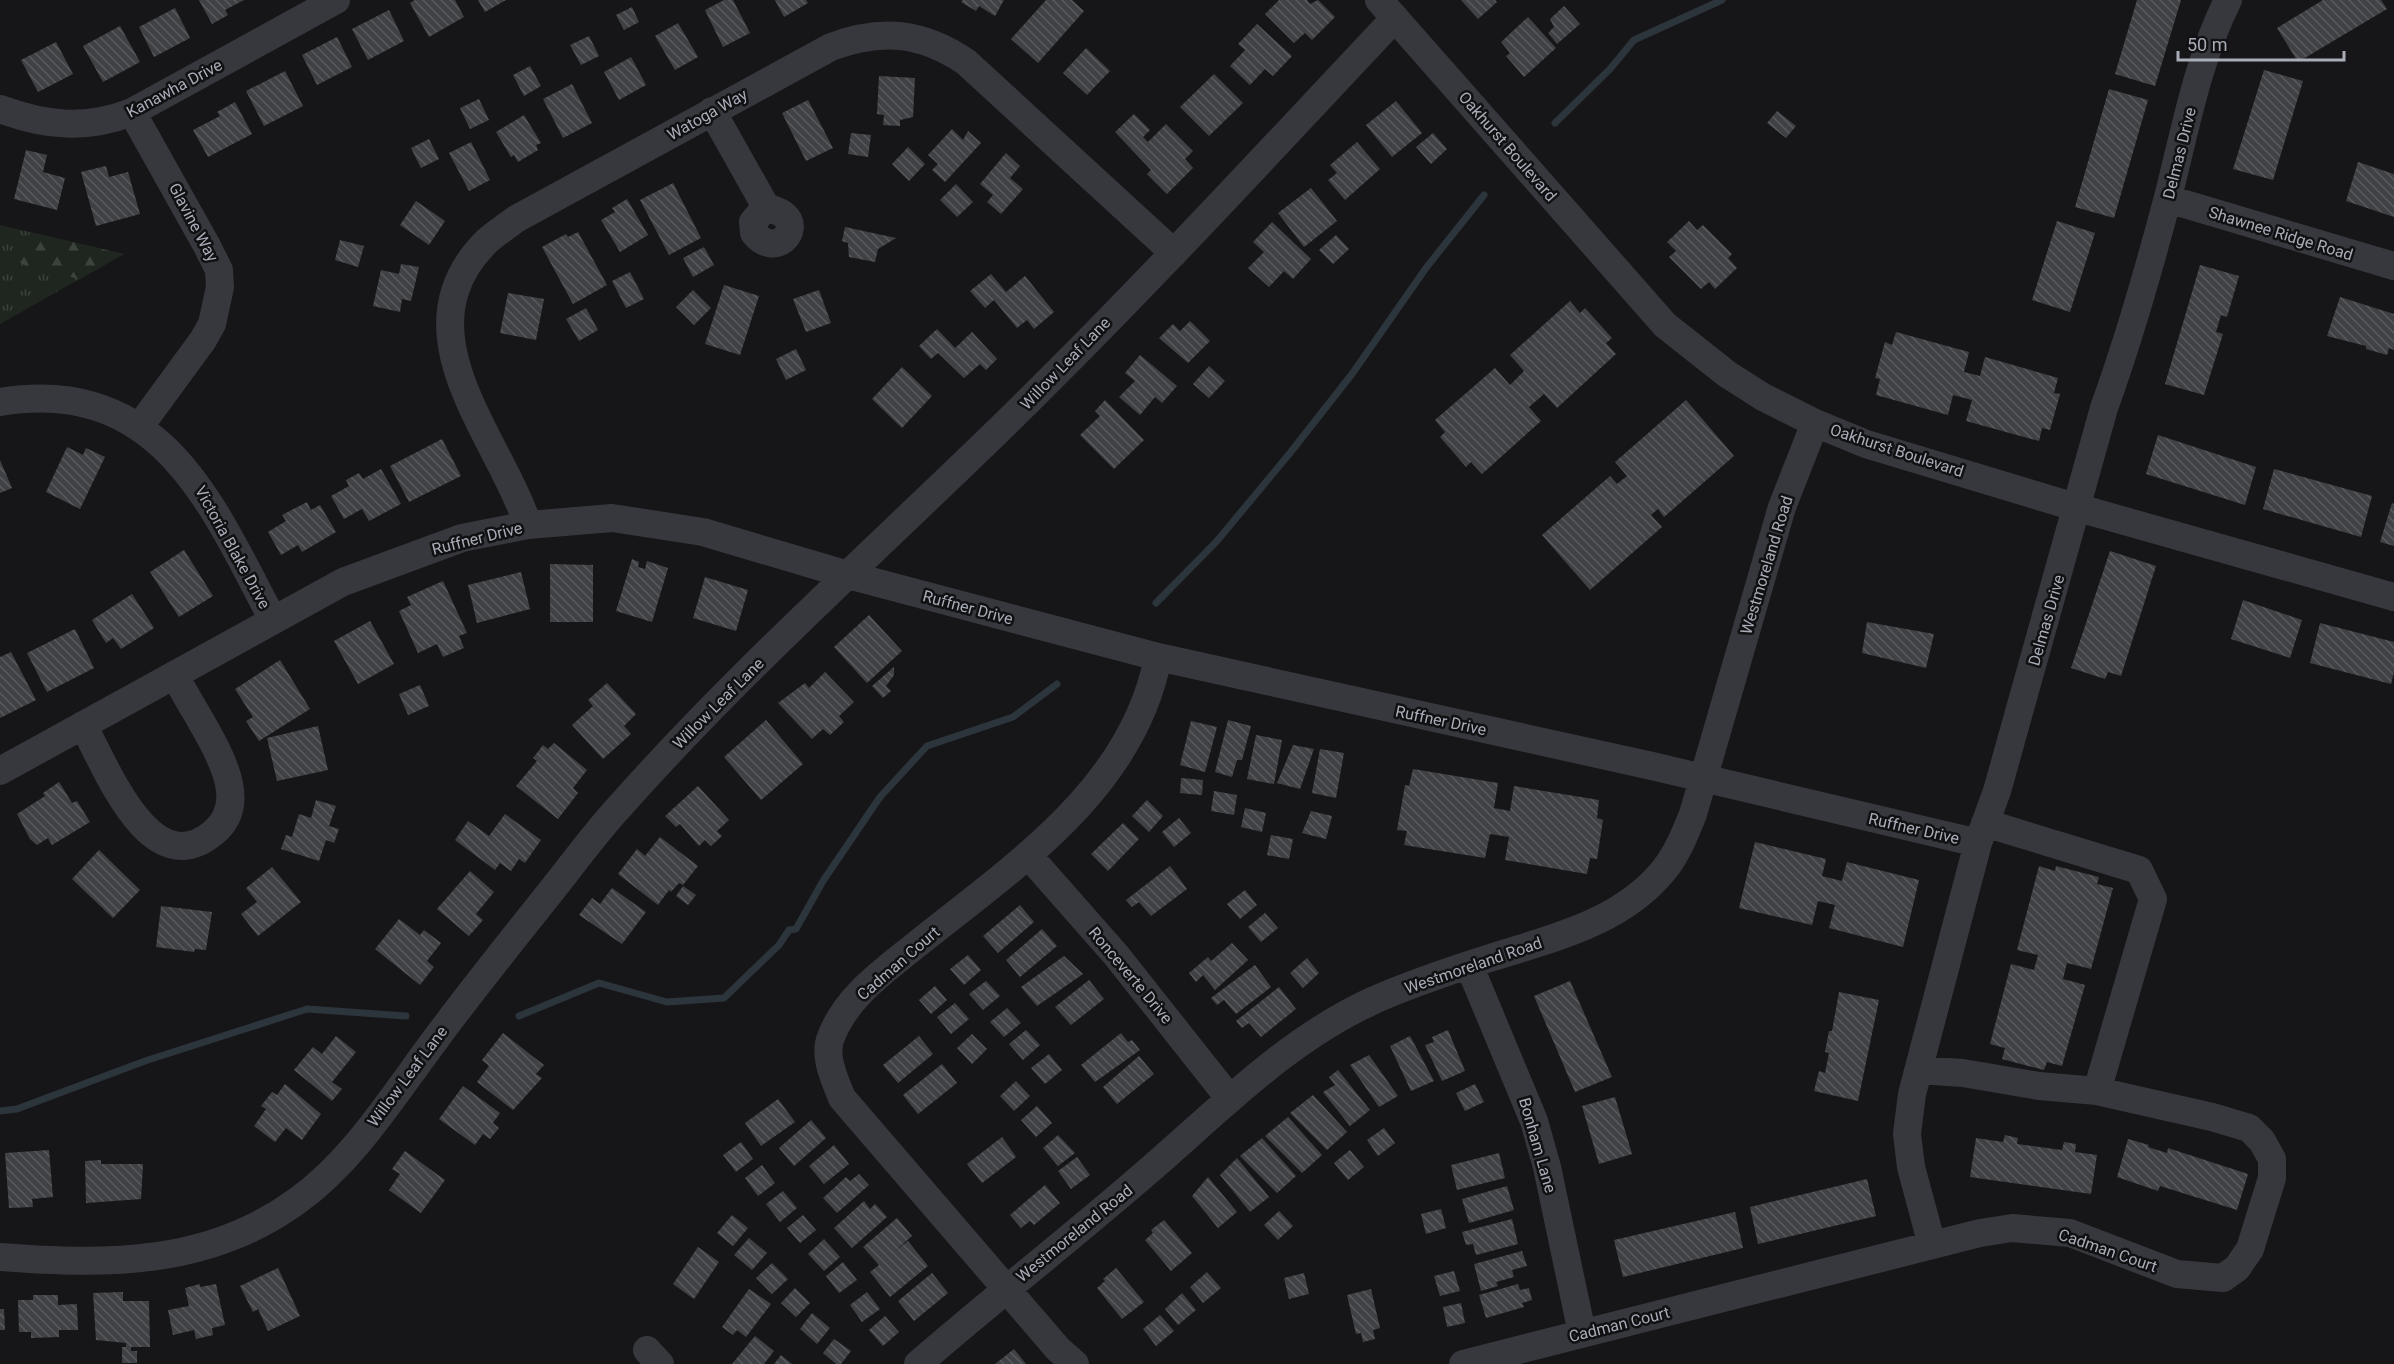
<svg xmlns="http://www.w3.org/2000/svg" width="2394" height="1364" viewBox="0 0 2394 1364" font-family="Roboto,sans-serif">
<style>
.grass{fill:url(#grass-tufts)}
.forest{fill:url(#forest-firs)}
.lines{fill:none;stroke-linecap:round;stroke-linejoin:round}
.stream{stroke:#2c353c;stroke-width:7}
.building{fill:url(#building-back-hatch)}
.minor{stroke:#37383d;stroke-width:28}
.labels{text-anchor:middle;stroke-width:5;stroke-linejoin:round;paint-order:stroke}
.street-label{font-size:16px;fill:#a8adb8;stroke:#111113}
</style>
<defs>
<pattern id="grass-tufts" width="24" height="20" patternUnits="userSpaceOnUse" patternTransform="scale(1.5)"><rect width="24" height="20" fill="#1e261f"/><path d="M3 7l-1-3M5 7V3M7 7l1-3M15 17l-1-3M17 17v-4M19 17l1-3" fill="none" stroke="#3c433d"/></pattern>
<pattern id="forest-firs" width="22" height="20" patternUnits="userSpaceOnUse" patternTransform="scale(1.5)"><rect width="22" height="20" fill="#1e261f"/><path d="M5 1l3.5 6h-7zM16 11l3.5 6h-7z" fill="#3c433d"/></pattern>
<pattern id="building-back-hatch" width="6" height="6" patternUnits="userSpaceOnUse" patternTransform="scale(1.5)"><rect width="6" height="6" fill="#404145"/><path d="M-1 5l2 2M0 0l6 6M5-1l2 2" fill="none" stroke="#595a5e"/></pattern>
</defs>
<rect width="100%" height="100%" fill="#161618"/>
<!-- grass -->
<path class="grass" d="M0 225 124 254 0 324Z"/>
<!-- forest -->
<path class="forest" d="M30 232 124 254 80 279 32 269 21 263Z"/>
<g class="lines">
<!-- stream -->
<path class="stream" d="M1555 123 1610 69 1634 40 1722 0
M1156 603 1217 541 1290 453 1352 374 1426 268 1484 195
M519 1016 599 983 667 1002 724 998 779 945 789 930 796 929 823 881 880 797 927 746 1013 717 1057 684
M0 1111 17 1109 145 1061 307 1009 406 1016"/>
</g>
<!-- building -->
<path class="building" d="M199 0H244L225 10 228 15 212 24Z
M415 0H455L464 17 429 37 410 3Z
M478 0H506L485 12Z
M724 0H733L750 33 723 47 705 10Z
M775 0H806L808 3 784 17Z
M963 0H1004L995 16 979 6 976 11 961 2Z
M1046 0H1072L1084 11 1038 63 1011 39Z
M1279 0H1307L1310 4 1318 0 1335 17 1312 40 1305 33 1294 43 1265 14Z
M1461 0H1495L1497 2 1478 19Z
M2137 0H2181L2155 86 2115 74Z
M2323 0H2381L2387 9 2298 62 2277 28Z
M1564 6 1580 24 1557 44 1548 33 1554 27 1550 19Z
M632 7 639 22 624 30 616 15Z
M175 8 190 38 154 57 139 27Z
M389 10 404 41 368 60 352 29Z
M1528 17 1556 48 1524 77 1506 56 1510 53 1501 42Z
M678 23 698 57 675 70 655 36Z
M1257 24 1292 56 1273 76 1265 69 1250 85 1230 66 1245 50 1238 44Z
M120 26 140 62 103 82 83 46Z
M589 36 599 56 581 65 570 45Z
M337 37 352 67 317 85 302 55Z
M56 42 73 74 38 92 21 60Z
M1086 48 1110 71 1087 95 1063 73Z
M631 57 646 85 619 100 604 72Z
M530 66 541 86 524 96 513 75Z
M2264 70 2303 81 2273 180 2233 169Z
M285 71 303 106 264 126 246 91Z
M1214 74 1243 103 1209 136 1180 107Z
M879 76 915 78 913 117 900 120V126L883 125 884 115 877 114Z
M572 84 592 123 563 138 543 99Z
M2109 89 2148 100 2114 218 2075 207Z
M479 99 489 120 470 129 460 108Z
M808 100 833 148 806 161 782 113Z
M1396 101 1422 133 1392 157 1366 125Z
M235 102 252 134 208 157 193 130 220 116 217 112Z
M1777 111 1796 126 1786 138 1767 123Z
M1134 114 1150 130 1143 137 1148 142 1166 124 1193 151 1185 159 1193 168 1167 194 1147 174 1151 170 1115 132Z
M524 115 541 143 536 145 538 150 518 162 514 155 511 157 496 132Z
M952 129 963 140 968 131 981 143 945 182 932 170 938 164 928 155Z
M851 133 871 135 868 157 848 154Z
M1433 133 1447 149 1431 164 1416 147Z
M429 139 439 159 421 168 411 148Z
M471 142 490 180 469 191 449 153Z
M1357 142 1380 169 1345 200 1328 180 1337 173 1330 165Z
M908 147 925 164 909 181 892 164Z
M26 150 47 155 43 172 65 178 57 210 14 199Z
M1006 153 1020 166 1010 178 1023 189 1001 214 987 202 993 195 980 184Z
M2358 162 2394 174V217L2346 201Z
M106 166 109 177 128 172 140 214 96 226 81 172Z
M673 183 701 238 669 255 640 200Z
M956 184 973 202 957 217 940 200Z
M1311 188 1337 221 1304 247 1278 213Z
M627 199 648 235 620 252 601 220 615 212 612 208Z
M416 201 445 221 429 245 400 225Z
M1689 221 1697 230 1703 225 1732 254 1728 258 1737 268 1715 289 1709 282 1701 289 1669 257 1676 251 1667 242Z
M2057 221 2095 233 2070 312 2032 300Z
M1272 222 1311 259 1293 279 1284 271 1269 287 1248 268 1264 252 1253 242Z
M845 227 896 238 878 249 875 262 849 257 848 243 842 241Z
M578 232 607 285 573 304 542 247 566 234 568 237Z
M1336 235 1349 249 1333 264 1319 250Z
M340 240 364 246 358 267 335 260Z
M704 247 714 265 693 277 683 258Z
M401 264 419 267 411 301 402 299 400 312 373 306 381 270 399 274Z
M2200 265 2239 276 2227 317 2221 315 2216 332 2223 334 2204 395 2165 384Z
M630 272 644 299 626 308 612 281Z
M991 274 1006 292 1025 276 1054 312 1034 329 1027 320 1017 328 994 300 985 308 970 291Z
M724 285 759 296 740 355 705 344Z
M693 290 711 308 694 325 676 307Z
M819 290 831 323 806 332 793 299Z
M508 293 544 299 536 340 500 333Z
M2340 297 2394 314V350L2389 348 2387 355 2366 349V346L2327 336Z
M1570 301 1580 313 1585 308 1612 338 1606 343 1616 354 1557 408 1544 394 1529 407 1541 421 1482 474 1471 462 1466 467 1440 437 1445 432 1435 420 1495 368 1510 385 1524 371 1510 355Z
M586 308 598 330 579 341 566 319Z
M1190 321 1210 341 1188 363 1159 338 1173 324 1180 331Z
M937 329 955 348 972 332 997 359 986 370 980 364 964 378 938 353 931 359 919 346Z
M1896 332 1969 352 1964 372 1980 376 1985 357 2058 378 2054 393 2060 394 2050 430 2042 428 2039 441 1966 421 1972 400 1953 395 1948 415 1876 395 1880 379 1875 378 1885 342 1892 345Z
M796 349 806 370 786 380 776 359Z
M1140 355 1177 386 1162 403 1155 397 1140 415 1119 397 1135 381 1125 373Z
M1209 366 1225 381 1209 398 1193 384Z
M902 367 932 396 902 428 872 399Z
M1105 400 1144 440 1114 469 1080 435 1100 416 1095 411Z
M1686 400 1734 456 1664 517 1658 509 1651 515 1662 527 1590 590 1542 535 1610 476 1617 484 1627 476 1615 462Z
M2158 435 2256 467 2245 505 2146 474Z
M442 439 461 476 409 502 390 466Z
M67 447 83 455 86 448 105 457 80 509 46 492Z
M0 460 12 488 0 493Z
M381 469 401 504 369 521 362 509 344 519 331 496 349 486 346 480 359 473 363 479Z
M2274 469 2372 496 2361 537 2263 509Z
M307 502 311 510 320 505 336 532 302 552 298 545 281 555 268 532 286 521 282 515Z
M2392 503 2394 504V546L2380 542Z
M184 550 213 596 179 617 150 572Z
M2110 551 2156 566 2121 676 2108 672 2105 679 2071 668Z
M632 559 639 562 638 567 645 569 647 561 668 568 652 622 616 611Z
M550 564 593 565V622H550Z
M521 572 530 609 477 623 468 585Z
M705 577 748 590 736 631 693 618Z
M443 581 467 633 459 636 464 648 443 657 437 644 418 653 399 611 411 605 407 597Z
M132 594 154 628 121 649 113 638 106 643 92 620Z
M2243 600 2302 620 2290 658 2231 639Z
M869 615 902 651 867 683 834 647Z
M370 621 394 664 358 684 334 641Z
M1867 622 1934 634 1926 668 1862 653Z
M2320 623 2394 642V672L2391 684 2310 663Z
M75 629 94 668 47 692 27 653Z
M11 652 36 700 0 718V657Z
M280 660 310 709 259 741 246 721 253 717 235 689Z
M894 667V675L886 686 891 691 883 698 872 686Z
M825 672 854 702 839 716 844 722 830 735 823 729 812 739 778 703 805 683 809 688Z
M607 683 636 714 624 726 631 734 603 759 572 725 593 706 588 700Z
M420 685 429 706 408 715 399 694Z
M766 720 803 764 761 800 724 757Z
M1228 720 1251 726 1242 760H1237L1232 777 1215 772Z
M1191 721 1217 727 1205 772 1180 765Z
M318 726 328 770 277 781 267 738Z
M1256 735 1282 740 1274 784 1247 779Z
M554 743 587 770 573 788 578 793 558 819 516 786 537 761 533 758 543 745 548 749Z
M1293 745 1314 749 1300 789 1277 783Z
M1320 749 1344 753 1336 798 1312 793Z
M1413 769 1498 783 1494 808 1510 811 1514 786 1599 800 1597 818 1603 820 1597 859 1590 858 1587 874 1505 860 1509 837 1490 834 1485 858 1404 845 1407 831 1397 830 1405 785 1409 786Z
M1181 778 1203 780 1202 795 1180 793Z
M59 782 72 803 77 801 90 822 52 845 48 838 37 845 30 839 17 814 45 796 43 793Z
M698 786 729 820 717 831 722 836 711 846 705 840 699 846 680 824 676 827 665 816Z
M1214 791 1237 795 1234 815 1211 811Z
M316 800 336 806 329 826 339 829 334 843 326 840 319 861 281 849 286 835 292 837 299 814 311 818Z
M1147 800 1163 816 1149 832 1132 816Z
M1245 808 1266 813 1262 832 1241 827Z
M1311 811 1332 816 1326 839 1302 833Z
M505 814 541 840 525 863 519 859 511 871 500 863 495 870 455 840 468 821 489 836Z
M1179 818 1191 833 1174 847 1162 832Z
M1123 823 1139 839 1108 871 1091 854Z
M1271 835 1293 839 1289 859 1267 855Z
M660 837 698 866 683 885 679 883 671 892 669 890 658 905 618 874 637 849 645 856Z
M1755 842 1826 859 1822 876 1842 881 1847 862 1919 880 1903 947 1829 928 1835 905 1818 901 1812 925 1739 908Z
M99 850 140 890 113 918 72 879Z
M1170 866 1187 889 1151 916 1139 902 1132 907 1126 900Z
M2039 866 2055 871 2056 866 2099 877 2097 884 2113 888 2091 969 2067 963 2063 979 2085 985 2062 1066 2047 1062 2044 1070 2002 1059 2005 1048 1990 1044 2011 964 2034 970 2038 955 2017 950Z
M272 867 301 902 258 936 241 914 257 902 246 888Z
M470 871 494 892 476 914 483 920 469 936 437 909Z
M683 886 696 895 688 905 676 896Z
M612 888 646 912 622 944 579 915 592 898 600 904Z
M1245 890 1257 905 1240 919 1227 904Z
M1020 905 1034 922 998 953 983 936Z
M161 906 212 912 206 950 195 949 194 952 156 947Z
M1265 913 1278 928 1261 942 1248 927Z
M399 919 420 935 424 930 441 943 427 961 434 967 420 985 375 949Z
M1042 929 1057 946 1020 977 1006 960Z
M1232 943 1248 960 1215 990 1203 975 1196 982 1189 973 1208 957 1211 961Z
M968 955 981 970 964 985 950 969Z
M1064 956 1083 974 1037 1006 1021 987Z
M1307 958 1319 973 1303 988 1290 973Z
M1255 965 1271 987 1236 1014 1224 1000 1217 1005 1211 998Z
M1089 980 1104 999 1071 1025 1055 1007Z
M986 981 1000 996 983 1010 969 994Z
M1570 981 1612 1077 1575 1092 1534 996Z
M935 986 947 1000 931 1014 919 1000Z
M1279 987 1296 1009 1261 1037 1249 1023 1242 1028 1236 1021Z
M1839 992 1879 1000 1858 1101 1814 1091 1819 1071 1825 1073 1829 1053 1825 1052 1829 1031H1832Z
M955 1003 969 1019 951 1034 937 1017Z
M1007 1008 1021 1023 1004 1037 990 1022Z
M1026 1030 1040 1045 1023 1060 1009 1044Z
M1448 1030 1465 1071 1442 1081 1425 1045 1434 1042 1432 1037Z
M503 1033 544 1065 536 1074 542 1078 513 1110 477 1082 489 1066 482 1060Z
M1121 1033 1128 1042 1132 1040 1140 1050 1095 1082 1081 1065Z
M972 1034 987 1049 972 1064 957 1048Z
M336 1036 356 1052 332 1082 342 1089 332 1101 294 1070 313 1047 322 1054Z
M919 1036 933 1054 898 1083 883 1065Z
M1410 1036 1434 1081 1411 1091 1390 1046Z
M1049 1054 1062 1070 1045 1084 1031 1068Z
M1369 1055 1398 1096 1379 1107 1350 1065Z
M1139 1056 1154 1074 1117 1104 1103 1087Z
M942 1064 957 1083 918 1114 903 1095Z
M1338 1070 1370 1110 1350 1126 1323 1092 1335 1085 1329 1077Z
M1016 1081 1030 1096 1014 1111 1000 1096Z
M285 1084 321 1114 302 1140 286 1128 275 1142 254 1126 266 1109 261 1106 272 1092 277 1095Z
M1475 1084 1484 1102 1465 1111 1456 1093Z
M463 1086 500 1113 493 1123 499 1128 490 1139 483 1134 475 1145 439 1119Z
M1313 1095 1347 1132 1327 1150 1290 1113Z
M1615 1097 1632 1154 1599 1164 1582 1106Z
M778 1099 795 1122 761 1146 745 1123Z
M1037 1106 1052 1123 1036 1137 1021 1120Z
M1288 1117 1322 1155 1302 1173 1265 1136Z
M811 1120 826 1138 794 1166 779 1148Z
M1384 1128 1395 1143 1378 1156 1367 1140Z
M1058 1135 1075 1153 1058 1166 1043 1148Z
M2005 1135 2018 1138 2017 1144 2062 1150 2064 1142 2076 1144 2075 1152 2097 1155 2091 1194 1970 1177 1976 1138 2003 1142Z
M1002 1137 1016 1157 982 1183 967 1164Z
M1262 1138 1296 1176 1277 1193 1240 1156Z
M2128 1139 2149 1145 2148 1147 2167 1153 2168 1148 2248 1174 2237 1210 2160 1186 2158 1191 2117 1177Z
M741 1142 753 1159 736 1172 723 1155Z
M834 1145 849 1164 824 1184 809 1166Z
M49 1150 53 1197 32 1199 33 1207 9 1208 5 1153Z
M1350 1150 1364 1167 1348 1180 1334 1163Z
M405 1151 445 1180 421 1213 389 1190 400 1174 392 1169Z
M1499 1153 1505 1178 1457 1190 1451 1165Z
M1077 1157 1090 1175 1071 1189 1058 1171Z
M1237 1158 1269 1197 1250 1212 1220 1175Z
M101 1160V1164H143L141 1199 86 1203 85 1161Z
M762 1165 775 1183 758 1196 745 1178Z
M859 1174 869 1185 837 1213 823 1198 846 1177 850 1181Z
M1208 1177 1237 1212 1218 1228 1192 1196Z
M1867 1179 1876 1216 1758 1244 1750 1207Z
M1045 1185 1060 1203 1034 1225 1030 1221 1021 1228 1010 1215Z
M1507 1186 1514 1210 1469 1223 1462 1199Z
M783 1191 797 1208 780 1222 766 1204Z
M864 1201 870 1209 875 1204 887 1217 852 1248 834 1228Z
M1441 1209 1446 1228 1426 1234 1421 1214Z
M1279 1211 1293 1226 1278 1240 1264 1225Z
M1735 1212 1743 1248 1623 1277 1614 1240Z
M732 1215 748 1228 733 1246 717 1233Z
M803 1215 816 1230 800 1243 787 1228Z
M897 1218 912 1236 895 1251 908 1241 928 1266 890 1297 870 1272 879 1265 863 1247Z
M1512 1219 1518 1244 1476 1255 1473 1244 1466 1245 1462 1232Z
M1164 1220 1192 1253 1171 1271 1145 1240 1153 1233 1151 1230Z
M749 1238 767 1253 752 1270 734 1255Z
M824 1239 840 1257 824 1271 808 1254Z
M698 1247 719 1262 694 1299 673 1284Z
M1522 1251 1527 1266 1512 1270 1514 1277 1496 1282 1498 1286 1481 1291 1474 1264Z
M843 1262 857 1280 839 1293 826 1276Z
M772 1263 788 1279 772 1294 756 1278Z
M278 1268 300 1316 268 1331 258 1309 253 1312 240 1286Z
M1116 1268 1144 1302 1122 1319 1097 1288 1105 1281 1103 1279Z
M1454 1271 1460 1291 1440 1296 1434 1276Z
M1207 1272 1221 1288 1203 1303 1190 1287Z
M932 1273 948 1293 914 1321 898 1301Z
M1304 1273 1309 1294 1289 1299 1284 1278Z
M200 1284V1287L216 1284 225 1325 212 1328 213 1335 196 1339 194 1330 173 1335 168 1310 189 1306 185 1288Z
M1518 1284 1520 1290 1529 1288 1532 1300 1522 1303 1524 1307 1486 1318 1479 1295Z
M795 1288 810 1303 796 1317 781 1303Z
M749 1289 771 1304 746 1337 737 1330 733 1335 722 1327Z
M1371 1289 1380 1328 1373 1330 1375 1339 1363 1342 1361 1333 1356 1334 1347 1295Z
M123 1292V1301H149L150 1347H131V1351H137V1363H122V1347H126V1343L96 1340 93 1293Z
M867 1292 880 1309 862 1322 850 1305Z
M1182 1293 1196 1310 1178 1325 1165 1309Z
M33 1295H58V1305L77 1304 78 1330H59V1337L31 1338V1332H19L18 1300H33Z
M1461 1303 1465 1323 1447 1327 1443 1307Z
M0 1309H4L5 1330H0Z
M812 1313 830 1328 817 1344 800 1329Z
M1160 1315 1174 1331 1156 1346 1143 1329Z
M885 1316 899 1332 883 1346 869 1330Z
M755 1336 774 1351 764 1364H732Z
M834 1339 851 1351 841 1364H836L823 1353Z
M1014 1349 1026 1364H995Z
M781 1355 792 1364H774Z"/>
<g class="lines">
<!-- minor -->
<path class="minor" d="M1379 0 1665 325 1727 374 1763 397 1815 423 1866 444 2075 507 2394 597
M0 109C46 126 86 130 132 112L336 0
M712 111 766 207 753 222 754 233C775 259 802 230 784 215 779 211 771 209 766 207
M132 112 207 246 219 270 220 287 212 324 203 340 140 426
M2168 199 2394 266
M0 402C161 376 211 503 273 620
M528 525C498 435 396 331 487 241 496 233 507 226 516 219L831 47C881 28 922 32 966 62L1174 253
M83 725C106 766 150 885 213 833 229 820 233 803 229 784 223 752 191 707 176 677
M0 771 343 582 462 538 528 525 612 518 703 532 848 575 1158 657 1652 766 1978 843
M1985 823 2139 870 2153 899 2097 1091
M1028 855 1116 955 1230 1099
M1469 965 1534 1121 1547 1167 1582 1333
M1932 1245 1911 1167 1907 1134 1912 1094 1978 843 1997 791 2104 408C2129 339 2149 269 2168 197 2185 131 2197 62 2228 0
M0 1257C106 1265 208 1266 297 1201 354 1160 393 1096 435 1040 471 991 510 943 548 895 572 865 595 833 621 805 741 670 877 549 1006 423 1140 292 1267 154 1395 18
M647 1350 660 1364
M918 1364C993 1299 1071 1238 1146 1173 1216 1113 1284 1042 1370 1002 1409 984 1452 970 1493 957 1554 938 1622 922 1664 870 1677 854 1685 834 1693 814L1782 507 1815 423
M1075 1364 1058 1349 842 1098C835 1080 823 1056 831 1037 846 997 884 971 916 945 1014 866 1133 789 1158 657
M1463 1364 1980 1233 2012 1228 2070 1233 2177 1274 2223 1278 2237 1268 2250 1249 2272 1178V1159L2262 1141 2249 1128 2212 1117 2097 1091 2039 1086 1963 1073 1919 1070"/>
</g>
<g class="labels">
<!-- street labels -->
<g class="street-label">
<text transform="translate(174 88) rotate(-28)" y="6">Kanawha Drive</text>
<text transform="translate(707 114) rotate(-29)" y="6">Watoga Way</text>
<text transform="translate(1508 146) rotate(49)" y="6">Oakhurst Boulevard</text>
<text transform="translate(2179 153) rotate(-76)" y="6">Delmas Drive</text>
<text transform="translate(194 222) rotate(62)" y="6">Glavine Way</text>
<text transform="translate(2281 233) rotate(17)" y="6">Shawnee Ridge Road</text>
<text transform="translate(1065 363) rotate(-46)" y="6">Willow Leaf Lane</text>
<text transform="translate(1897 450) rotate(18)" y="6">Oakhurst Boulevard</text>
<text transform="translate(477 538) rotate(-14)" y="6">Ruffner Drive</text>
<text transform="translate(233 547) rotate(61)" y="6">Victoria Blake Drive</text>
<text transform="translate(1766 565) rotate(-73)" y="6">Westmoreland Road</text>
<text transform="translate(968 607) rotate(15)" y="6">Ruffner Drive</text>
<text transform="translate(2046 620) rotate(-74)" y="6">Delmas Drive</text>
<text transform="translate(718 703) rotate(-45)" y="6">Willow Leaf Lane</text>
<text transform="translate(1441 720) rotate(12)" y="6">Ruffner Drive</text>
<text transform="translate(1914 828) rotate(13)" y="6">Ruffner Drive</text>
<text transform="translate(898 963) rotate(-41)" y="6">Cadman Court</text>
<text transform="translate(1473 965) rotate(-19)" y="6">Westmoreland Road</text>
<text transform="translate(1131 975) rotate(50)" y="6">Ronceverte Drive</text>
<text transform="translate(407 1076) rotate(-53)" y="6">Willow Leaf Lane</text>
<text transform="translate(1538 1145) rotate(74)" y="6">Bonham Lane</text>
<text transform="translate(1074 1233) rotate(-39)" y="6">Westmoreland Road</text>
<text transform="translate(2108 1250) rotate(19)" y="6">Cadman Court</text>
<text transform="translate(1619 1324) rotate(-14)" y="6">Cadman Court</text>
</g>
</g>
<!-- scale -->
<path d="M2178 51v9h166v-9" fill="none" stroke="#a8adb8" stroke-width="3"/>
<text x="2187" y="51" font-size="18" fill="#a8adb8" stroke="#111113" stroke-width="4.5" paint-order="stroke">50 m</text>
</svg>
